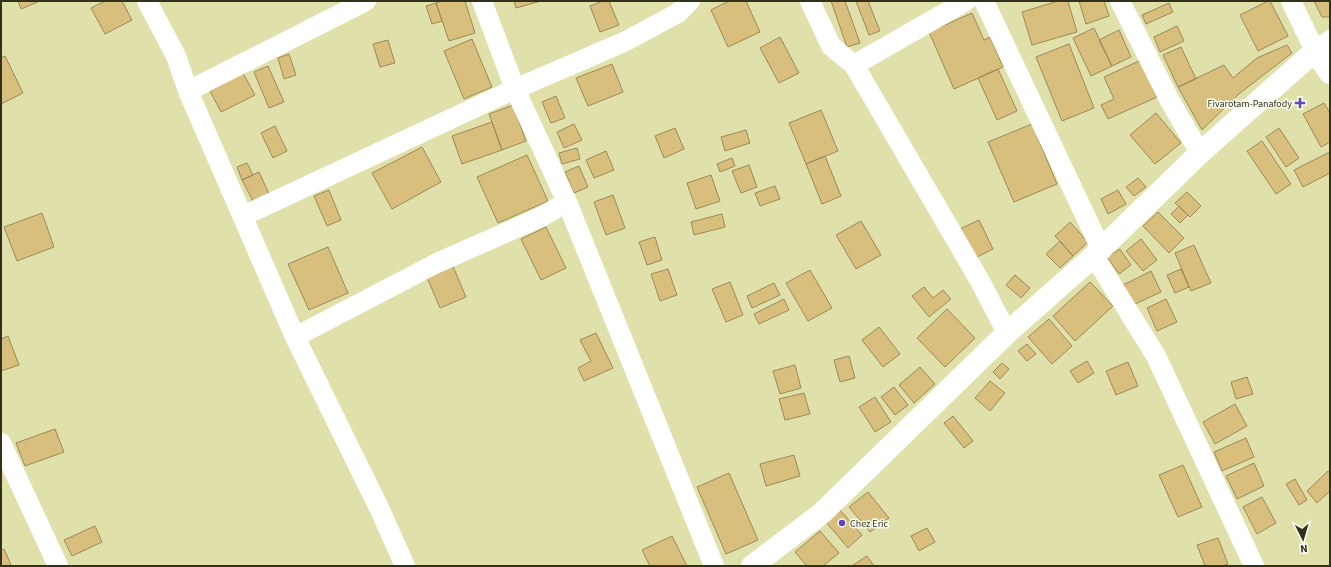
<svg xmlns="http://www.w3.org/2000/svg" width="1331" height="567" viewBox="0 0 1331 567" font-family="'Source Sans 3',sans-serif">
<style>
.building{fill:#d9bf7d;stroke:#9c8956}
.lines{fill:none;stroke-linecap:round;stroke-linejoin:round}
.minor{stroke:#fff;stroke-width:20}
.major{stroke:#fff;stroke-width:22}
.poi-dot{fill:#6345be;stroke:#fefff4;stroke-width:1.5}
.labels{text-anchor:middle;stroke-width:3;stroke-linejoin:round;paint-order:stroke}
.poi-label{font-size:10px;fill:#32321c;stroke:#fefff4;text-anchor:end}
</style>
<rect width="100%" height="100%" fill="#e0e1aa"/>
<!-- building -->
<path class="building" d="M18 1H40L21 9Z
M105 1H122L132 20 105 34 91 8Z
M441 1H465L475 33 449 41 436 3Z
M514 1H541L516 8Z
M603 1H609L619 25 600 32 590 6Z
M729 1H746L760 32 728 47 711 10Z
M831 1H845L860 43 847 47Z
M856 1H868L880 31 869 35Z
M1058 1H1068L1077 32 1032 45 1022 12Z
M1079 1H1104L1109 16 1086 24Z
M1268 1H1270L1288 36 1258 51 1240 15Z
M1314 1H1330V17H1322Z
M436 3 442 21 432 24 426 6Z
M1169 3 1173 12 1146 24 1142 15Z
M972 13 984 40 990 37 1003 67 954 89 929 32Z
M1177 26 1184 41 1160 52 1154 37Z
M1094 28 1112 66 1091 76 1073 38Z
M1119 30 1131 57 1112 66 1099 40Z
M780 37 799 73 779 83 760 48Z
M472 39 492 87 464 99 444 51Z
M388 40 395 63 380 67 373 44Z
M1069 44 1094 108 1062 121 1036 57Z
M1287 45 1292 53 1240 93 1202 130 1178 87 1224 65 1233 78 1257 58Z
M1181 47 1196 79 1178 87 1163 55Z
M289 54 296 75 284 79 278 58Z
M5 56 23 93 1 104V58Z
M1141 60 1157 97 1108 119 1101 105 1114 99 1104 77Z
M612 64 623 92 588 106 576 78Z
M268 66 284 102 269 108 254 72Z
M998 69 1017 111 997 120 978 78Z
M243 73 255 95 221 112 210 91Z
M556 96 565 118 551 123 542 102Z
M1324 103 1330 113V142L1321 147 1303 114Z
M513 105 526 141 502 150 489 114Z
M821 110 838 151 806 164 789 123Z
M1156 113 1181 143 1155 164 1130 135Z
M492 122 502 150 462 164 452 136Z
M574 124 582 140 564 148 557 132Z
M1032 124 1057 184 1014 202 988 142Z
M275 126 287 151 273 158 261 133Z
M675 128 684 149 664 158 655 136Z
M1279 128 1299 158 1286 167 1266 137Z
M746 130 750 143 725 151 721 137Z
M1262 141 1291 184 1276 194 1247 151Z
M422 147 441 182 392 209 372 173Z
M577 148 580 159 562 164 559 153Z
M606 151 614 170 594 178 586 160Z
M1330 152V173L1303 187 1294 170Z
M527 155 548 201 498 223 477 177Z
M825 156 841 196 822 204 806 164Z
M732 158 735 166 720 172 717 164Z
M247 163 253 175 242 180 237 167Z
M749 165 757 187 741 193 732 171Z
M579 166 588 187 574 193 565 172Z
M259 172 270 196 254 203 242 180Z
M711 175 720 201 696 209 687 183Z
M1138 178 1146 187 1134 196 1126 187Z
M775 186 780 199 760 206 755 193Z
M329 190 341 220 327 226 314 196Z
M1118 190 1126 204 1108 214 1101 199Z
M1187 192 1201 206 1190 217 1175 203Z
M613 195 625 228 606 235 594 202Z
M1179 206 1188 215 1180 223 1171 214Z
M1158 212 1184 238 1169 253 1143 226Z
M42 213 54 247 17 261 4 227Z
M722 214 725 227 694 235 691 222Z
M979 220 993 249 975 258 960 229Z
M861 221 881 255 856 269 836 235Z
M1070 222 1088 242 1073 256 1055 236Z
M546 227 566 268 541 280 521 239Z
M655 237 662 260 647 265 639 242Z
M1141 239 1157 260 1143 271 1126 251Z
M1060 241 1073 256 1060 268 1046 254Z
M1194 245 1211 283 1191 291 1175 253Z
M328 247 348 293 309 310 288 264Z
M1120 249 1131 265 1119 274 1107 257Z
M452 264 466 297 440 308 426 275Z
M668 269 677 295 660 301 651 274Z
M1181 269 1189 287 1175 293 1167 275Z
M810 270 832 308 808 321 786 283Z
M1151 271 1161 292 1133 305 1123 285Z
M1015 275 1030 288 1021 298 1006 285Z
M730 282 743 315 726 322 712 289Z
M1090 282 1113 306 1075 341 1053 316Z
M774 283 780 295 752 308 747 296Z
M924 287 933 298 943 290 951 299 929 317 912 296Z
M784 299 789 310 759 324 754 314Z
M1166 299 1177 322 1157 331 1147 308Z
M947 309 975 338 945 367 917 338Z
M1049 319 1072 346 1052 364 1028 337Z
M879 327 900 354 883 367 862 340Z
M596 333 613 368 584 381 578 368 591 361 580 340Z
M8 336 19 365 1 371V339Z
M1027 344 1036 354 1027 361 1018 351Z
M849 356 855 378 840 382 834 360Z
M1087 361 1094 373 1078 383 1070 371Z
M1128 362 1138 386 1116 395 1106 371Z
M1002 363 1009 369 1000 379 993 372Z
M795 365 801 388 780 394 773 371Z
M920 367 935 384 914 403 899 385Z
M1247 377 1253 394 1236 399 1231 382Z
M990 381 1005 393 990 411 975 398Z
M894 387 908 405 895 415 881 397Z
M804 393 810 414 785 420 779 399Z
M875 397 891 422 875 432 859 407Z
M1235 404 1247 426 1215 444 1203 422Z
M953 416 973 441 964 448 944 423Z
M55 429 64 452 25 466 16 443Z
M1246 438 1254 457 1222 471 1214 452Z
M794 455 800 476 766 486 760 464Z
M1254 463 1264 486 1237 499 1226 476Z
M1183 465 1202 507 1178 517 1159 475Z
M1328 471 1330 474V491L1317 503 1307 491Z
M729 473 758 540 726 554 697 487Z
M1295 479 1307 500 1299 505 1286 484Z
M868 492 889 518 870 532 849 507Z
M1262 497 1276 523 1257 534 1243 507Z
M840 510 862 535 848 548 826 522Z
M95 526 102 542 72 556 64 540Z
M927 528 935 542 919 551 911 536Z
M820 531 839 553 823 566H807L795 552Z
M672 536 687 566H650L642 550Z
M1218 538 1228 564 1222 566H1205L1197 545Z
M4 549 11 565 9 566H1V551Z
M867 556 874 566H854L853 565Z"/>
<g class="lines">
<!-- minor -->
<path class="minor" d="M147 1 176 56 188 91 295 337 381 512 405 566
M482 1 515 89 567 202 714 566
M810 1 831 46 854 65 980 281 1007 333
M984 1 1101 249
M1120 1 1170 101 1200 153
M1291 1 1315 51 1330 40
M854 65 966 1
M188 91 366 1
M243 216 515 89 624 42 678 13 690 1
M1094 256 1156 356 1254 566
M295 337 437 263 541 217 567 202
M1 443 58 566"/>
<!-- major -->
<path class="major" d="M752 566 822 513 1007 333 1094 256 1200 153 1315 51 1330 73"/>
</g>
<!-- markers -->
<g class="poi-dot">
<path d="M1298 97h4v4h4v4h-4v4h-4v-4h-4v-4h4z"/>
<circle cx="842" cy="523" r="4"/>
</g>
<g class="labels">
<!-- poi labels -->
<g class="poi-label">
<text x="1292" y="107">Fivarotam-Panafody</text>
<text x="850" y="527" text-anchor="start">Chez Eric</text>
</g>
</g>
<!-- border -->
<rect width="1331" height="567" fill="none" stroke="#32321c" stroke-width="4"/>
<!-- north arrow -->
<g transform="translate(1303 539) rotate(175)" stroke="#fefff4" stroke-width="3" paint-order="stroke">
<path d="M0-3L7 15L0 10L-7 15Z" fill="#32321c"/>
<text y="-6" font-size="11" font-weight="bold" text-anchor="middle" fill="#32321c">N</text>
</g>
</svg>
